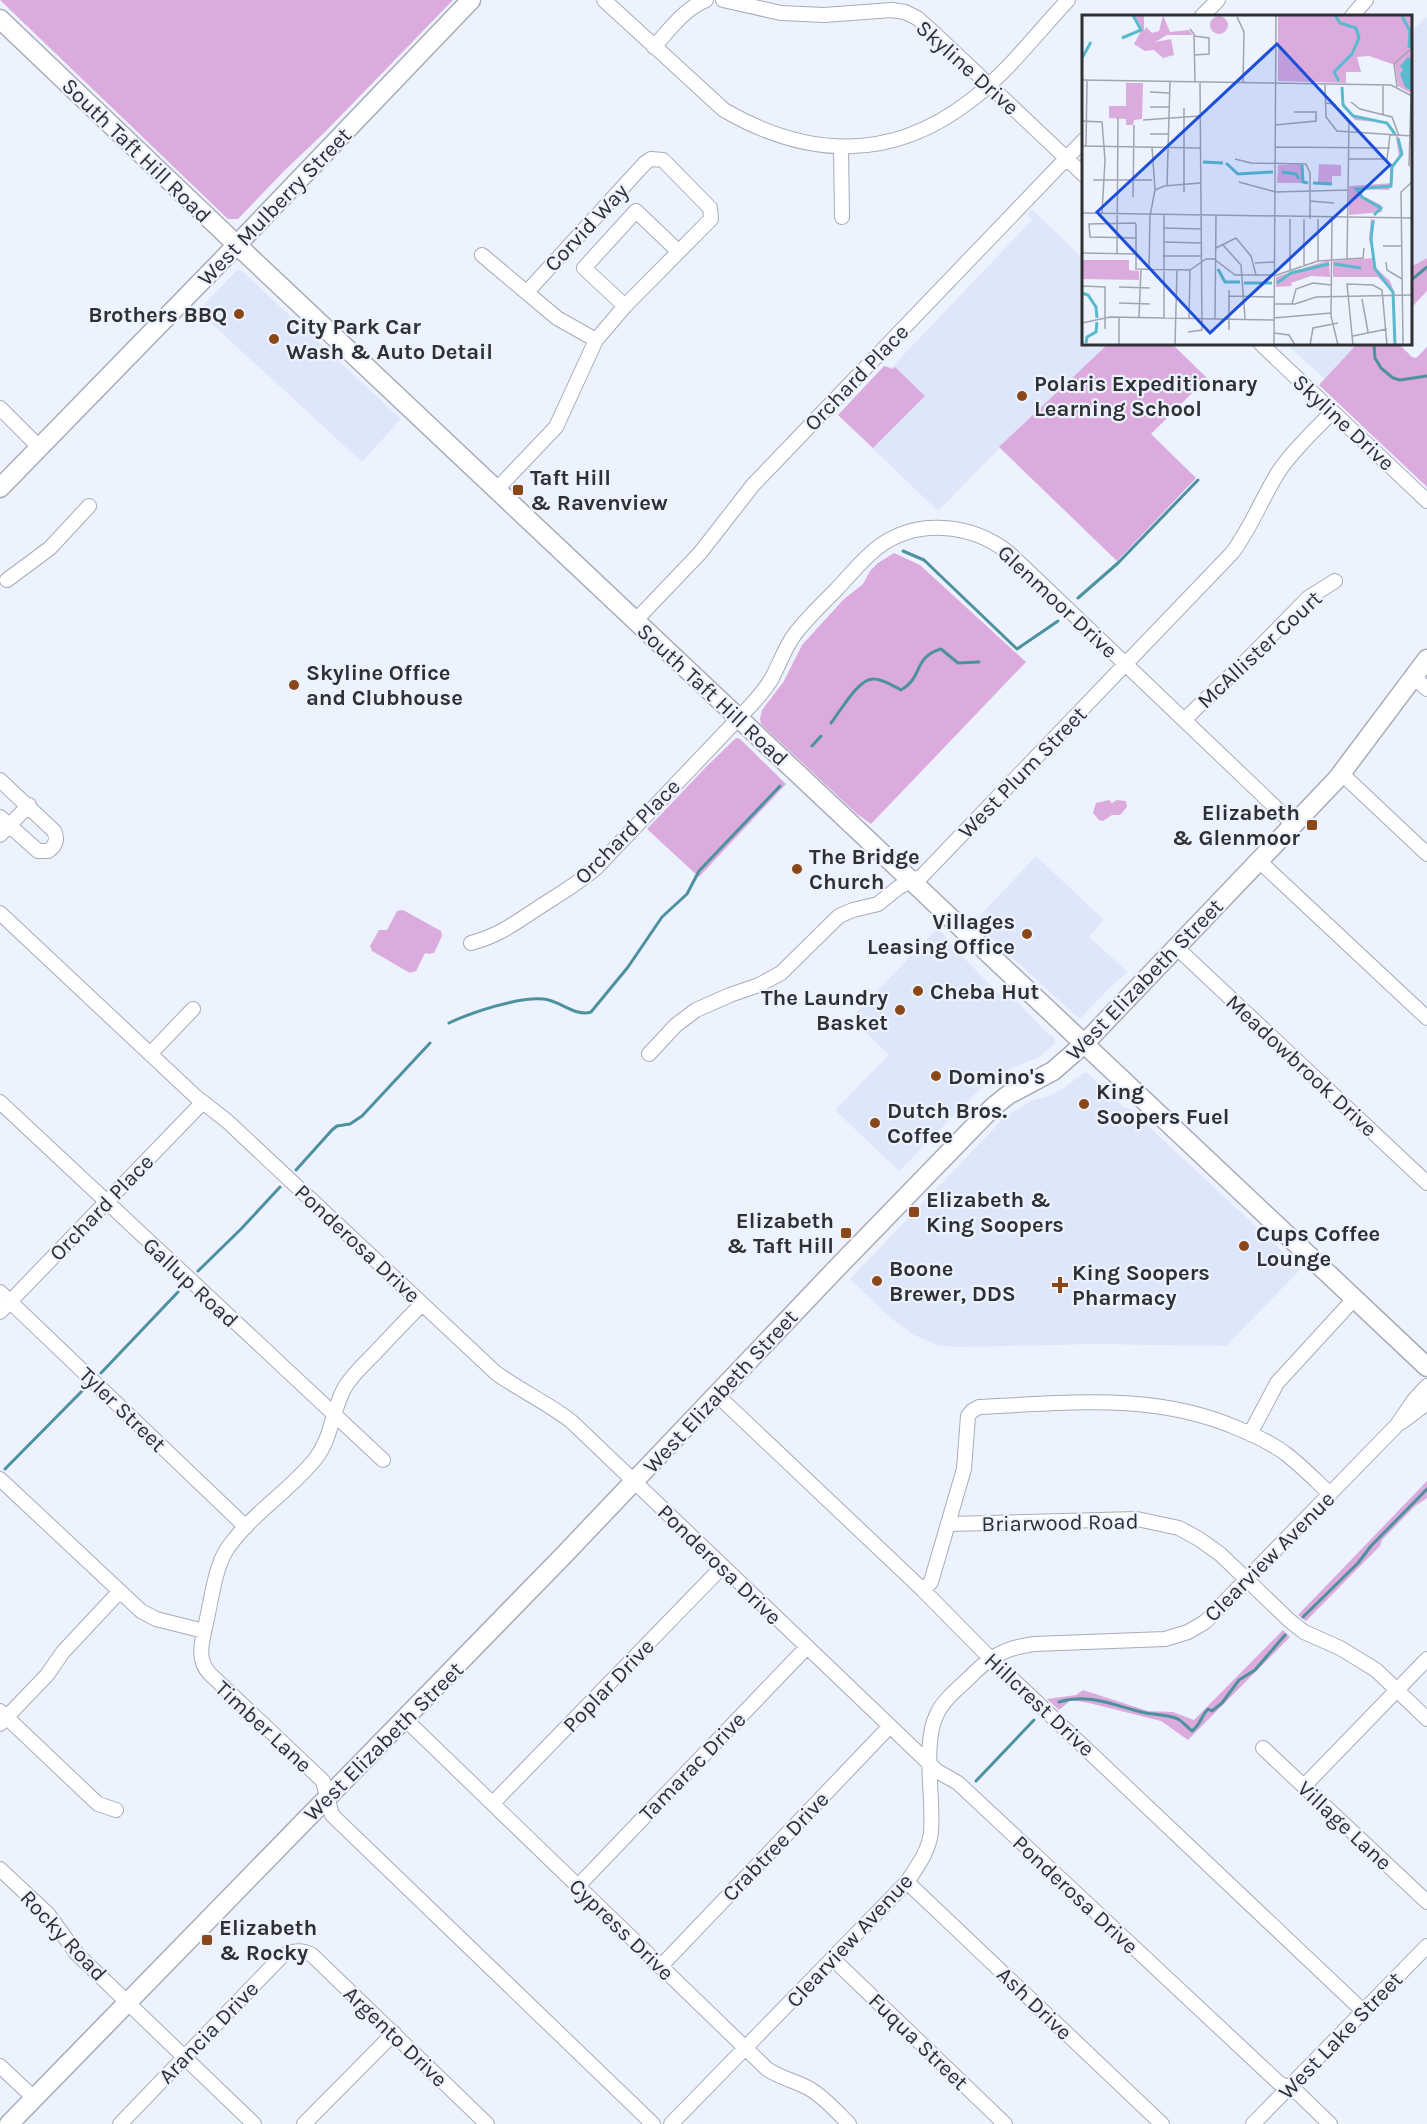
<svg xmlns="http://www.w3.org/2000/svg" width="1427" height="2124" viewBox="0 0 1427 2124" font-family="Karla,sans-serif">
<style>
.built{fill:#dee6f9}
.green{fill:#dcabdd}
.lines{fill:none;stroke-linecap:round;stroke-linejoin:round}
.stream{stroke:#4d919f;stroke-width:3}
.minor-casing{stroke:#a8acb8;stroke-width:16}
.major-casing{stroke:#a8acb8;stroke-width:21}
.minor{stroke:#fff;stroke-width:14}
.major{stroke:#fff;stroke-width:18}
.poi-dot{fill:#8a4718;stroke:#edf2ff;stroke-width:2}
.labels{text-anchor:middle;stroke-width:4.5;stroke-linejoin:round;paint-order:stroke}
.street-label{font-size:22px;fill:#2e3034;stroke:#edf2ff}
.poi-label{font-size:22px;font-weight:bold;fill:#2e3034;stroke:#edf2ff;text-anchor:start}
.inset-river{fill:none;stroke:#5abacd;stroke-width:3}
.inset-road{fill:none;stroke:#a1a4ae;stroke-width:1.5}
.view{fill:#1d4ed8;fill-opacity:0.15;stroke:#1d4ed8;stroke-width:3}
.inset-edge{fill:none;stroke:#2e3034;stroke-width:3}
</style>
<rect width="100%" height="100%" fill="#edf2ff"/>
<!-- built -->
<path class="built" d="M1427 16V258L1411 267 1410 33Z
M1032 209 1083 259 1084 344H1172L1207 378 1151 434 1196 478 1117 561 1000 448 938 511 838 415 884 366 892 367 1032 220 1028 214Z
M237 270 242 271 401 419 362 462 198 311Z
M1286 344H1357L1325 379Z
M1036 856 1104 920 1089 937 1128 972 1111 986 1081 1018 1076 1016 974 922Z
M938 928 957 951 1002 997 1011 995 1047 1033 1054 1037 1055 1043 1038 1058 1021 1064 989 1080 899 1171 835 1110 889 1055 851 1018Z
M1084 1073H1088L1123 1107 1130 1109 1301 1269 1226 1346 1095 1344 957 1347 937 1345 914 1335 892 1319 850 1279 1005 1117 1033 1100 1046 1097 1064 1088Z"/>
<!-- green -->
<path class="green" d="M0 0H453L326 131 284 171 238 219H228Z
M1427 258V291L1411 308V267Z
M1108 344H1172L1207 378 1151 434 1196 478 1117 561 999 447Z
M1357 344H1399L1412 357 1416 358 1427 347V487L1319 385Z
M884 366 893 369 895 367 925 396 873 448 838 415Z
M894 553 920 565 1026 662 871 824 857 814 761 724 760 719 762 710 784 681 802 645 844 599 863 584 870 571 878 563Z
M736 738 740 739 786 784 699 877 647 829 707 766Z
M1109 800 1112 803 1117 800 1126 801 1127 807 1120 815H1112L1103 821 1099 820 1093 813 1096 803Z
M403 910 441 931 442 936 434 953 429 954 425 953 416 971 410 973 372 951 370 946 379 930H387L397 911Z
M1427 1481V1498L1415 1506 1382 1540 1380 1546 1306 1621 1298 1615Z
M1283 1630 1290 1637 1188 1740 1161 1721 1089 1703 1071 1700 1059 1710 1047 1699 1076 1695 1083 1690 1148 1711 1173 1712 1194 1720Z"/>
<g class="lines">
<!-- stream -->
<path class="stream" d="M1410 281 1427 267
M1374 344 1375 358 1381 368 1393 378 1400 380 1427 376
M903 551 924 560 1017 649 1058 621
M1078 598 1118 563 1198 480
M831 723C840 712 859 677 874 679 883 679 893 686 901 690 923 678 913 657 941 649L958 663 979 662
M812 746 821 736
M449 1023C472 1012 518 997 543 999 560 1000 574 1017 591 1012L628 967 662 917 687 894 699 871 780 786
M296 1170 332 1130 337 1126 350 1124 362 1116 430 1043
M198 1271 241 1229 280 1187
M101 1373 178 1292
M5 1469 84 1389
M1303 1617 1358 1563 1371 1546 1427 1489
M1059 1702C1088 1693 1113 1705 1141 1712 1152 1715 1166 1714 1178 1719 1183 1722 1187 1727 1192 1731 1201 1724 1201 1716 1208 1709L1212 1711 1222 1703 1239 1680 1255 1670 1285 1635
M976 1781 1034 1720"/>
<defs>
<path id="minor" d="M604 0 724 110C807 158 891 162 970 101 1006 74 1037 33 1068 0
M723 0 781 13 824 15 892 10 905 12 917 18 933 32 1084 175
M1202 16 1218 0
M1352 16 1366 0
M654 47C670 29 684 9 706 0
M841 147 842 217
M482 255 557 318 596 340
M625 306 584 268 636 211 678 251
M1261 344 1427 501
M0 408 39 447
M496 490 556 427 596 340 625 306 711 219 710 208 663 160 651 159 645 163 527 292
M7 580 50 548 89 506
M635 621 700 553 753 485 1084 140
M1414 677 1427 689
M1184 720 1253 654 1308 598 1335 581
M1341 773 1427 854
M0 780 54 831C58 839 56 846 48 851H38L0 817
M0 835 29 805
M1258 860 1427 1018
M0 913 195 1096 227 1121 496 1373C521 1391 548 1403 572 1422L937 1771 958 1783 1279 2083 1299 2094 1330 2124
M471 943C498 936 515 923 538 908 558 895 579 883 597 867L753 703C760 695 767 687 772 678 780 663 785 647 795 634 807 618 822 604 836 590 849 576 862 560 877 548 916 518 971 523 1009 553L1293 824
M1176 947 1427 1183
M150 1054 193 1009
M649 1054 676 1025 696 1010 730 995 759 985 781 973 839 916 853 910 878 904 899 887 922 876 1232 553C1251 528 1262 498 1279 471 1294 449 1314 431 1332 412
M0 1102 383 1460
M0 1292 246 1527
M422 1304C406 1320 391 1336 375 1353 364 1364 353 1374 345 1387 332 1410 332 1437 316 1458 290 1491 251 1514 227 1549 215 1567 211 1602 206 1623 202 1641 196 1660 210 1674L323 1781 332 1815 653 2124
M0 1312 203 1102
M717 1395 923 1590 990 1658 1363 2011
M1402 1422 1427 1403
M1250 1434 1277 1383 1354 1299
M0 1479 141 1611 156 1619 204 1631
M949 1524 1137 1519 1179 1528 1199 1539 1220 1554 1290 1621 1304 1632 1340 1648 1376 1670 1427 1719
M923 1590 931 1582 964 1469 968 1416 972 1411 979 1407C1068 1403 1153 1392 1237 1428 1254 1435 1272 1443 1286 1454 1302 1466 1316 1481 1330 1494
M0 1711 98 1804 116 1810
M405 1719 767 2069C780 2078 796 2081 810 2089 825 2098 837 2112 849 2124
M0 1724 47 1675 63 1652 120 1591
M1263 1748 1427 1902
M1304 1786 1427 1659
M493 1803 723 1566
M0 1869 48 1914 77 1954 254 2124
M907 1882 1162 2124
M578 1886 807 1647
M832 1958 1005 2124
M660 1967 890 1726
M0 2066 34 2098
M120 2124 281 1957C292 1950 301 1949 312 1955L487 2124
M304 2124 394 2033
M671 2124 907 1882C917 1867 929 1851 931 1832 934 1800 922 1742 937 1714 943 1701 956 1690 967 1680 988 1658 1003 1648 1034 1644L1165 1639 1188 1632 1205 1622 1397 1425 1414 1400 1427 1386
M1253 2124 1427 1946"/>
<path id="major" d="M0 19 237 245 1427 1367
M0 488 227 255 471 0
M9 2124 563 1556 834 1271 993 1107 1008 1095 1053 1071 1084 1044 1337 779 1427 659"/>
</defs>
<!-- minor casing -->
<use href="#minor" class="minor-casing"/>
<!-- major casing -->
<use href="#major" class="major-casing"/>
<!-- minor -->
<use href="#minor" class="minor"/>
<!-- major -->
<use href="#major" class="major"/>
</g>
<!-- markers -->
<g class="poi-dot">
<circle cx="239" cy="314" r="6"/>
<circle cx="274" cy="339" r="6"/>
<circle cx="1022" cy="396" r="6"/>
<rect x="512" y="484" width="12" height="12" rx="3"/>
<circle cx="294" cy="685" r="6"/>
<rect x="1306" y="819" width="12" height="12" rx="3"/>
<circle cx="797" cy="869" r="6"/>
<circle cx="1027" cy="934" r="6"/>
<circle cx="918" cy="991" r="6"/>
<circle cx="900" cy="1010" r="6"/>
<circle cx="936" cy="1076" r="6"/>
<circle cx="1084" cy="1104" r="6"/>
<circle cx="875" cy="1123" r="6"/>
<rect x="908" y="1206" width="12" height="12" rx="3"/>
<rect x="840" y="1227" width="12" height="12" rx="3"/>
<circle cx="1244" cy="1246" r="6"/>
<circle cx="877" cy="1281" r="6"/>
<path d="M1057 1276h6v6h6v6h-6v6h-6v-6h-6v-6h6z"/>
<rect x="201" y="1934" width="12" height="12" rx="3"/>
</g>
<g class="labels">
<!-- street labels -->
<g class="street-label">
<text transform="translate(968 67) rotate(42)" y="8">Skyline Drive</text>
<text transform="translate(137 150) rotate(44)" y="8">South Taft Hill Road</text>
<text transform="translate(274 206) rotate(-46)" y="8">West Mulberry Street</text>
<text transform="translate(586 227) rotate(-47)" y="8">Corvid Way</text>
<text transform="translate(856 377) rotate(-46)" y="8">Orchard Place</text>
<text transform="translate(1344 422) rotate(43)" y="8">Skyline Drive</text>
<text transform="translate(1058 601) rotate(43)" y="8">Glenmoor Drive</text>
<text transform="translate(1259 649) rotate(-43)" y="8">McAllister Court</text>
<text transform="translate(713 694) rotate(43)" y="8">South Taft Hill Road</text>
<text transform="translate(1022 772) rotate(-46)" y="8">West Plum Street</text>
<text transform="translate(627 831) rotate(-45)" y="8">Orchard Place</text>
<text transform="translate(1144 979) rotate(-46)" y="8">West Elizabeth Street</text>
<text transform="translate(1302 1065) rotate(43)" y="8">Meadowbrook Drive</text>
<text transform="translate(101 1207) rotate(-46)" y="8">Orchard Place</text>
<text transform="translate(358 1243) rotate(43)" y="8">Ponderosa Drive</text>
<text transform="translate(191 1282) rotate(43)" y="8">Gallup Road</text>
<text transform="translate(720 1391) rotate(-47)" y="8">West Elizabeth Street</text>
<text transform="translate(123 1409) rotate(44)" y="8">Tyler Street</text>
<text transform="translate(1060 1522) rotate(-1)" y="8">Briarwood Road</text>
<text transform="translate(1269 1556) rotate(-45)" y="8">Clearview Avenue</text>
<text transform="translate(720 1564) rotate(44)" y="8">Ponderosa Drive</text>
<text transform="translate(608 1685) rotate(-46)" y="8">Poplar Drive</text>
<text transform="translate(1040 1704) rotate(43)" y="8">Hillcrest Drive</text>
<text transform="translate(264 1726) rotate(43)" y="8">Timber Lane</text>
<text transform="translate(383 1741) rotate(-45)" y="8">West Elizabeth Street</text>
<text transform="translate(692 1766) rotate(-46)" y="8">Tamarac Drive</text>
<text transform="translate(1345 1825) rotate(43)" y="8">Village Lane</text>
<text transform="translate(775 1846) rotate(-46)" y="8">Crabtree Drive</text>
<text transform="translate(1076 1894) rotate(43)" y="8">Ponderosa Drive</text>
<text transform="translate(622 1929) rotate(44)" y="8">Cypress Drive</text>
<text transform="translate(64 1935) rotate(47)" y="8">Rocky Road</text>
<text transform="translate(849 1940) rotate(-47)" y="8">Clearview Avenue</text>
<text transform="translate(1035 2003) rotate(44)" y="8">Ash Drive</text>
<text transform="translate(208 2032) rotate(-46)" y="8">Arancia Drive</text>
<text transform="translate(1340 2035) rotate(-46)" y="8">West Lake Street</text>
<text transform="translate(396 2036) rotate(44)" y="8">Argento Drive</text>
<text transform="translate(919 2041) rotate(44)" y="8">Fuqua Street</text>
</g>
<!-- poi labels -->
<g class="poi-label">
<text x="227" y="322" text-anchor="end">Brothers BBQ</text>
<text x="286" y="334">City Park Car<tspan x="286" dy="25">Wash &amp; Auto Detail</tspan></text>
<text x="1034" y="391">Polaris Expeditionary<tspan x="1034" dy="25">Learning School</tspan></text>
<text x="530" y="485">Taft Hill<tspan x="530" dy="25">&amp; Ravenview</tspan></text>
<text x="306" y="680">Skyline Office<tspan x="306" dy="25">and Clubhouse</tspan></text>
<text x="1300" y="820" text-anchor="end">Elizabeth<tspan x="1300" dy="25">&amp; Glenmoor</tspan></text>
<text x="809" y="864">The Bridge<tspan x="809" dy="25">Church</tspan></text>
<text x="1015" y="929" text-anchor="end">Villages<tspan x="1015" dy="25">Leasing Office</tspan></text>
<text x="930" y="999">Cheba Hut</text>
<text x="888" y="1005" text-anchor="end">The Laundry<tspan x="888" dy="25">Basket</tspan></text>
<text x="948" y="1084">Domino's</text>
<text x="1096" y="1099">King<tspan x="1096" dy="25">Soopers Fuel</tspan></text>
<text x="887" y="1118">Dutch Bros.<tspan x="887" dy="25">Coffee</tspan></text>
<text x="926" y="1207">Elizabeth &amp;<tspan x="926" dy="25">King Soopers</tspan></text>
<text x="834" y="1228" text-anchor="end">Elizabeth<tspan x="834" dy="25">&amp; Taft Hill</tspan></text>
<text x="1256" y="1241">Cups Coffee<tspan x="1256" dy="25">Lounge</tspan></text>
<text x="889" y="1276">Boone<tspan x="889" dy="25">Brewer, DDS</tspan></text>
<text x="1072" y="1280">King Soopers<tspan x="1072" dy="25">Pharmacy</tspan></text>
<text x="219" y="1935">Elizabeth<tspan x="219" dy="25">&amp; Rocky</tspan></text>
</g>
</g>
<!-- overview -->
<g transform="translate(1082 15)">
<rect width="330" height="330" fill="#edf2ff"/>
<path d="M53 0H62V16L64 12 70 18 77 16 81 0 88 17 107 15 111 20H85L73 27 89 24 92 40 81 43 72 35 63 36 52 29 60 14ZM196 0 330 1V79L316 71 313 50 287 41 275 42 279 57H264V68L196 66ZM128 10a9 9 0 1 1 18 0a9 9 0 1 1-18 0ZM44 68H61L60 104 52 105 51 110H44V104L27 103V91H44ZM259 71 262 89 274 102 306 107 316 122 321 139 311 152V166H308V151L317 142 314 122 305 108 273 105 261 92ZM219 149 220 168H195L196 150ZM237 149 259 150V161H250V168H236ZM311 168 307 175 277 174 281 181 299 190 300 197 267 200V171ZM289 204 293 205 290 224 294 253 308 266 313 279 296 262H251V246L292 243 287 224ZM0 245H47V255L57 256V265L0 264ZM247 245 248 262 229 261 209 268 210 271 194 272V262Z" fill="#dcabdd"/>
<path d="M326 42 330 45V76L323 72 318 59 321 55 318 51Z" fill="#5abacd"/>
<path class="inset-river" d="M253 0 258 8 274 13 277 23 270 39 252 57 257 66M320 1 328 16 327 33M40 23 59 15 51 0M0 43 9 27M260 72 261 90 271 101 305 108 313 119M121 147 141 148M144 148 156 159 191 157M220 150 221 167 226 168M200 157 214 159 217 164M231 168 250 169M292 200 299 193 280 182 274 174 309 171 310 152 320 139 316 123M291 206 289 224 293 254 311 277 313 330M252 249 279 253M136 254 143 267H158M162 268H190M195 268 209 258 247 249M0 278 6 280 14 292 15 303M4 328 5 322 14 317 15 307"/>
<path class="inset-road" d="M155 2 162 17 161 68M108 14 112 19 113 67M112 40 127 39V23L112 21M0 65 309 70 330 81M243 69 244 102 255 116 330 121M315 72 312 49 330 33M68 77 87 78M269 87 278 94 310 102 317 121M243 88 252 89 267 108 265 244M68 92H87M301 99V70M61 105 118 101M0 106 20 107 23 145 20 198M193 110 234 106V97H212M68 119H87M0 131 118 133M4 131 5 65M193 132 308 133M153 144 169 148 224 149 228 158V204M266 144H305L308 120M327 151 329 81M11 165H70M157 167 194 177 266 175M85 171 88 66M73 175 82 171 118 168M102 177V93M51 182 52 110M228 186 252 188M0 198 330 203M82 199V303M250 202 249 301 256 330M222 204V251M236 204V246M81 213 120 214M54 223 8 222 7 209 53 208 54 210V254L108 255 124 244H132L153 260H192M81 227 120 228M141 230 159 250 163 304M301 231H320M134 233 154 223 169 241 174 260M0 238 54 239M35 238 36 102M81 241H119M304 247 305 255 320 264M173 248 192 247M67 254 68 201 73 175 70 132M208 256V204M192 261 236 246 281 243 282 233M0 271 23 272V314M37 272 68 273M147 281 192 282M280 284 286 317M37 288 68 289M192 289H213L234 282 330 280M210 289 214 274 231 268 249 270M57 302 59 254M107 303 108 255M192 303 249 298M133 304 134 200M0 308 28 302 192 305M147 315V275M106 317 120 315 118 67M192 318 207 320 213 330M271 321 305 314M37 330V302M93 330 95 255M192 330 194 0M228 330 231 313 256 308M271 330 265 269 291 270 300 275 305 330M321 330 319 177 330 167"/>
<path class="view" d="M195 29 308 150 128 318 15 197Z"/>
<rect width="330" height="330" class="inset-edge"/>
</g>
</svg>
